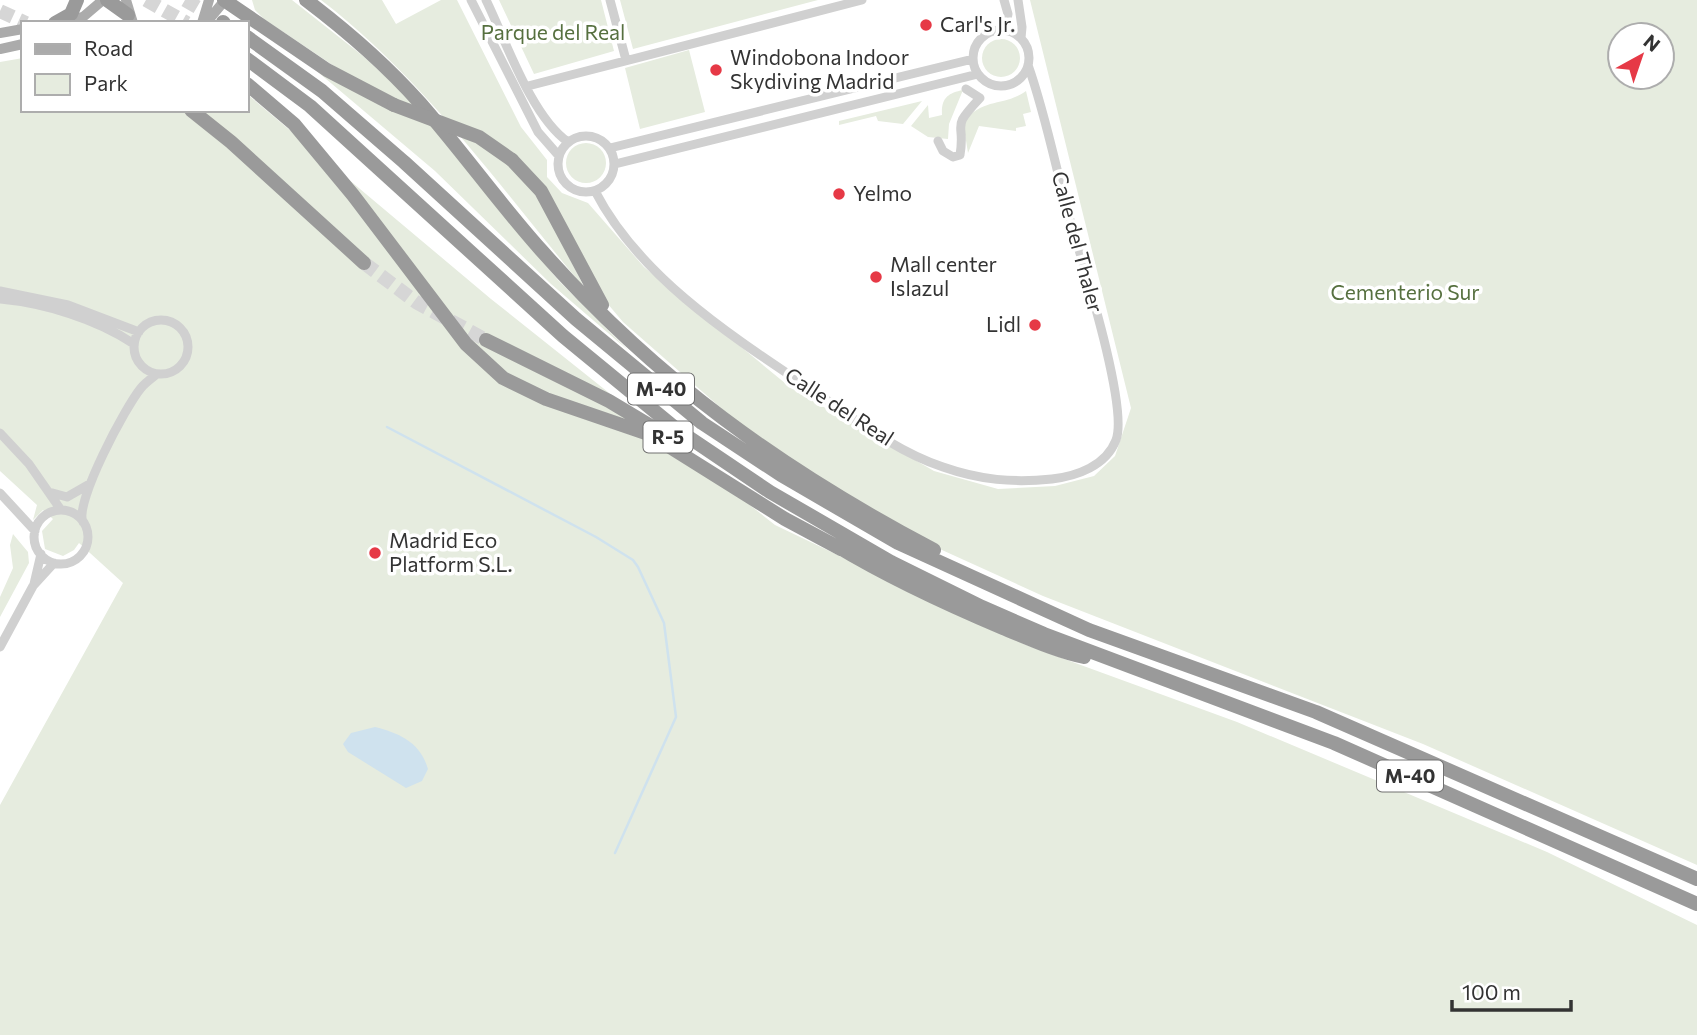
<svg xmlns="http://www.w3.org/2000/svg" width="1697" height="1035" viewBox="0 0 1697 1035" font-family="Commissioner,sans-serif">
<style>
.green{fill:#e6ecdf;fill-rule:evenodd}
.water{fill:#cfe2ee}
.lines{fill:none;stroke-linecap:round;stroke-linejoin:round}
.stream{stroke:#cfe2ee;stroke-width:2.5}
.highway-tunnel{stroke:#d6d6d6;stroke-width:14;stroke-dasharray:14 7;stroke-linecap:butt}
.minor{stroke:#d0d0d0;stroke-width:9}
.major{stroke:#ababab;stroke-width:10}
.highway{stroke:#9a9a9a;stroke-width:14}
.highway-bridge{stroke:#9a9a9a;stroke-width:14}
.poi-dot{fill:#e63946;stroke:#fff;stroke-width:2.5}
.labels{text-anchor:middle;stroke-width:7;stroke-linejoin:round;paint-order:stroke}
.shield{fill:#fff;stroke:#707070;stroke-width:2}
.shield-label{font-size:19px;font-weight:bold;fill:#333}
.poi-label{font-size:21px;fill:#333;stroke:#fff;text-anchor:start}
.park-label{font-size:21px;fill:#56703f;stroke:#fff}
.street-label{font-size:21px;fill:#333;stroke:#fff}
</style>
<rect width="100%" height="100%" fill="#fff"/>
<!-- green -->
<path class="green" d="M252 0H292L363 56 408 97 558 280 629 351 551 284 435 171 306 62 334 66 264 19 255 10Z
M321 0H382L396 24 441 0H457L521 127 547 160V177L562 193 588 203 644 267 791 388 934 471 998 489 1055 486 1094 476 1115 456 1131 408 1030 0H1697V865L1423 744 1043 596 942 550 762 444 623 322 607 303 536 191 585 289C501 188 425 80 321 0ZM1620 35H1662V77H1620Z
M499 0H601L614 51 534 74Z
M620 0H818L633 49Z
M982 58a19 19 0 1 1 38 0a19 19 0 1 1-38 0Z
M689 50 705 112 640 129 625 68Z
M23 58V110H247V94L491 299 775 525 1026 645 1237 722 1547 852 1697 925V1035H0V805L123 583 79 543 74 550 63 556 45 549 42 531 53 519 43 510 33 520 37 505 0 471V62Z
M963 90 949 124 948 139 928 137 911 126 928 105 929 118 942 115C941 98 948 93 963 90Z
M1026 91 1031 112 1023 114 1026 126 1016 128V131L979 126 968 153 963 122C984 97 1004 107 1026 91Z
M922 101 903 124 878 121 876 116 839 125V121Z
M566 163a20 20 0 1 1 40 0a20 20 0 1 1-40 0Z
M13 534 28 552 29 563 0 617V597L13 568 10 545Z"/>
<!-- water -->
<path class="water" d="M375 727C399 733 420 742 428 769L422 781 406 788 348 752 343 744 351 733Z"/>
<g class="lines">
<!-- stream -->
<path class="stream" d="M387 427 596 537 633 560 638 567 664 623 676 717 615 853"/>
<!-- highway-tunnel -->
<path class="highway-tunnel" d="M146 0 187 23
M185 0 216 18
M0 11 26 23
M364 263 416 302 486 340"/>
<!-- minor -->
<path class="minor" d="M471 0 538 132 559 156
M486 0C506 41 531 116 568 142
M610 0 626 60
M1004 0 1008 14 1005 30
M1018 0 1022 27 1021 38
M973 58a28 28 0 1 1 56 0a28 28 0 1 1-56 0Z
M528 86 862 0
M558 164a28 28 0 1 1 56 0a28 28 0 1 1-56 0Z
M938 141 943 151 953 157 960 155C966 120 949 131 980 98L966 89
M610 148 973 59
M615 164 978 74
M595 191C642 282 741 342 824 398 860 423 900 453 943 467 980 480 1013 483 1052 479 1077 476 1106 466 1116 440 1129 406 1080 255 1068 213 1055 164 1045 113 1028 65
M0 291 68 305 139 332
M0 299C44 303 97 319 134 344
M134 347a27 27 0 1 1 54 0a27 27 0 1 1-54 0Z
M0 433 29 464 61 510
M49 492 67 497 88 485
M0 493 35 531
M34 537a27 27 0 1 1 54 0a27 27 0 1 1-54 0Z
M83 522C74 503 126 406 141 388 145 383 152 378 157 374
M34 584 41 554
M0 647 33 586 54 563"/>
<!-- major -->
<path class="major" d="M126 0 133 23
M64 21 83 17 103 0
M202 23 209 0
M206 23 225 0
M0 33 23 29
M0 49 23 44"/>
<!-- highway -->
<path class="highway" d="M107 0 128 15
M224 0 327 70 394 105
M306 0C347 31 386 65 420 103 462 151 499 203 541 250 655 379 782 470 934 550
M223 22 224 23
M55 23 71 14 77 0
M247 37 322 91 404 162 576 319 702 423 781 475 898 543 1089 630 1316 712 1697 879
M247 59 310 106 563 336 675 428 770 492 891 562 982 607 1044 634 1334 743 1697 904
M247 84 294 124 353 195 466 344 503 378 546 399 651 435 785 519 841 549
M191 110 231 142 364 263
M512 160 541 191 602 305
M486 340 609 401 659 431
M835 545C888 577 946 604 1003 628 1030 639 1056 651 1084 657"/>
<!-- highway-bridge -->
<path class="highway-bridge" d="M394 105 479 137 512 160"/>
</g>
<!-- markers -->
<g class="poi-dot">
<circle cx="926" cy="25" r="7"/>
<circle cx="716" cy="70" r="7"/>
<circle cx="839" cy="194" r="7"/>
<circle cx="876" cy="277" r="7"/>
<circle cx="1035" cy="325" r="7"/>
<circle cx="375" cy="553" r="7"/>
</g>
<g class="labels">
<!-- shield labels -->
<g class="shield">
<rect x="628" y="373.5" width="66" height="31" rx="5"/>
<rect x="643.5" y="421.5" width="49" height="31" rx="5"/>
<rect x="1377" y="760.5" width="66" height="31" rx="5"/>
</g>
<g class="shield-label">
<text x="661" y="396">M-40</text>
<text x="668" y="444">R-5</text>
<text x="1410" y="783">M-40</text>
</g>
<!-- poi labels -->
<g class="poi-label">
<text x="940" y="32">Carl's Jr.</text>
<text x="730" y="65">Windobona Indoor<tspan x="730" dy="24">Skydiving Madrid</tspan></text>
<text x="853" y="201">Yelmo</text>
<text x="890" y="272">Mall center<tspan x="890" dy="24">Islazul</tspan></text>
<text x="1021" y="332" text-anchor="end">Lidl</text>
<text x="389" y="548">Madrid Eco<tspan x="389" dy="24">Platform S.L.</tspan></text>
</g>
<!-- park labels -->
<g class="park-label">
<text x="553" y="40">Parque del Real</text>
<text x="1405" y="300">Cementerio Sur</text>
</g>
<!-- street labels -->
<g class="street-label">
<text transform="translate(1077 242) rotate(75)" y="7">Calle del Thaler</text>
<text transform="translate(839 407) rotate(33)" y="7">Calle del Real</text>
</g>
</g>
<!-- legend -->
<rect x="21" y="21" width="228" height="91" fill="#ffffff" stroke="#adadad" stroke-width="2"/>
<rect x="35" y="44" width="35" height="10" fill="#ababab" stroke="#adadad" stroke-width="2"/>
<text x="84" y="56" font-size="21" fill="#333333">Road</text>
<rect x="35" y="74" width="35" height="21" fill="#e6ecdf" stroke="#adadad" stroke-width="2"/>
<text x="84" y="91" font-size="21" fill="#333333">Park</text>
<!-- north arrow -->
<g transform="translate(1641 56) rotate(40)"><circle r="33" fill="#ffffff" stroke="#adadad" stroke-width="2"/>
<path d="M0-5L12 26L0 18L-12 26Z" fill="#e63946"/>
<text y="-10" font-size="19" font-weight="bold" text-anchor="middle" fill="#333333">N</text>
</g>
<!-- scale -->
<path d="M1452 1000v10h119v-10" fill="none" stroke="#333333" stroke-width="3.5"/>
<text x="1462" y="1000" font-size="21" fill="#333333" stroke="#ffffff" stroke-width="5" paint-order="stroke">100 m</text>
</svg>
